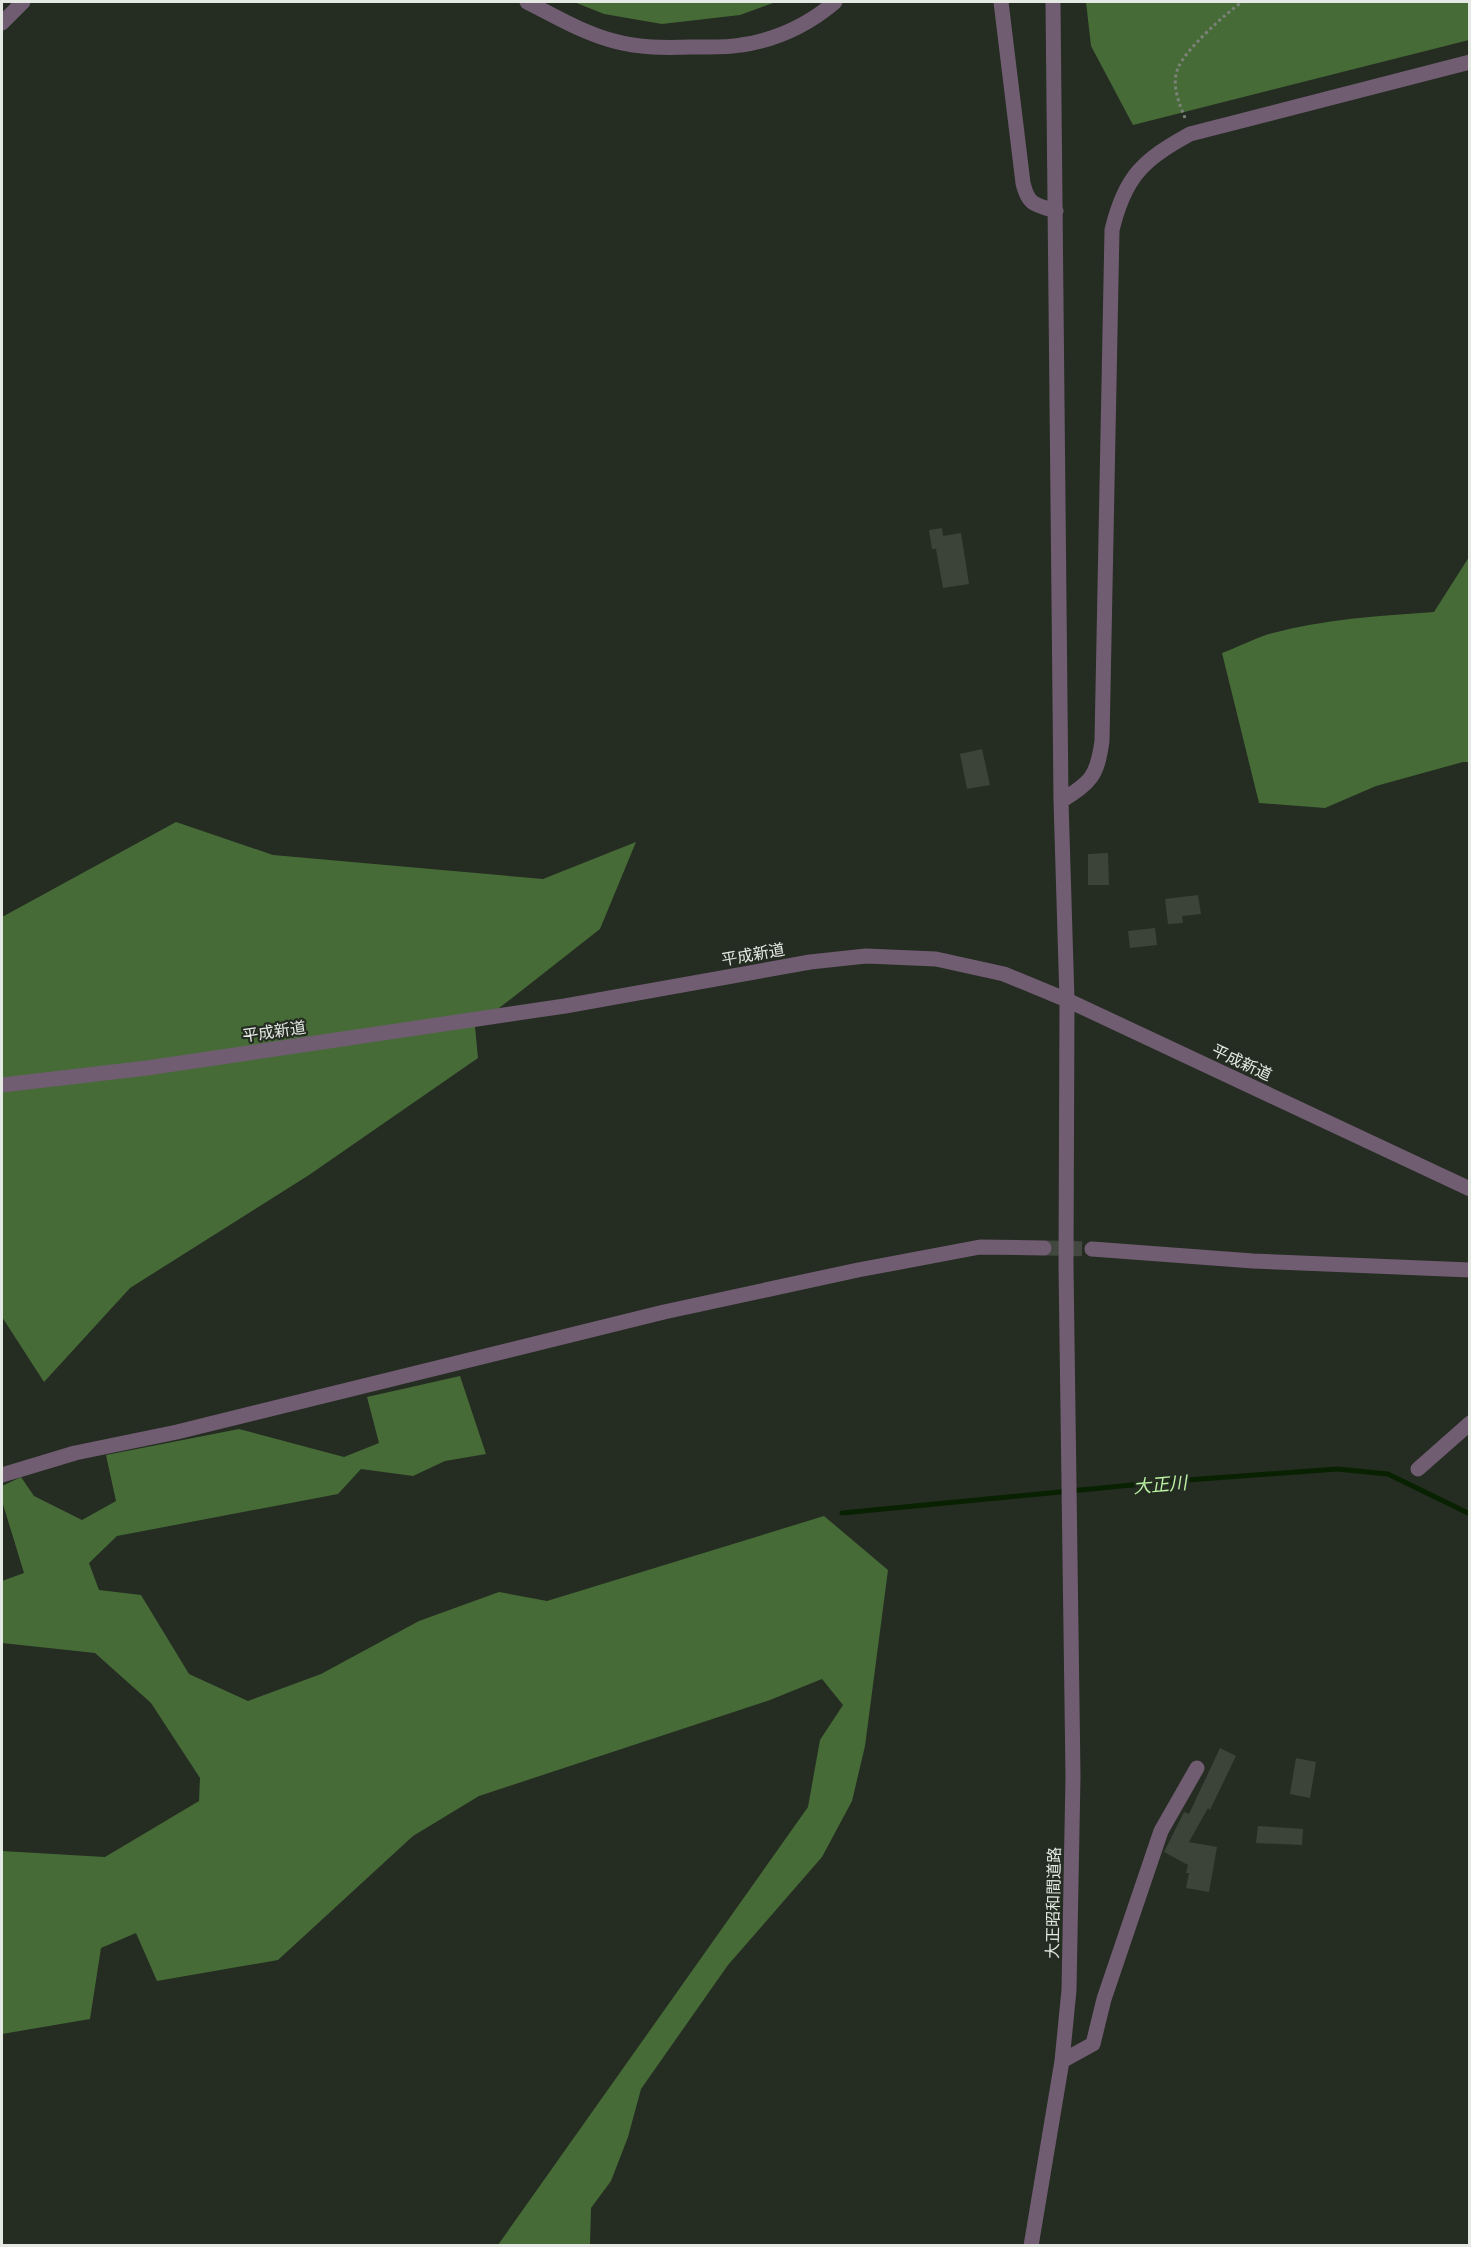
<svg xmlns="http://www.w3.org/2000/svg" width="1471" height="2247" viewBox="0 0 1471 2247" font-family="Commissioner,'Noto Sans JP',sans-serif">
<style>
.forest{fill:#466b37}
.lines{fill:none;stroke-linecap:round;stroke-linejoin:round}
.stream{stroke:#082100;stroke-width:5}
.building{fill:#3c4439}
.minor-tunnel{stroke:#42483f;stroke-width:15;stroke-dasharray:15 8;stroke-linecap:butt}
.path{stroke:#7c8279;stroke-width:3;stroke-dasharray:3 3;stroke-linecap:butt}
.minor{stroke:#705d71;stroke-width:15}
.labels{text-anchor:middle;stroke-width:4.5;stroke-linejoin:round;paint-order:stroke}
.street-label{font-size:16px;fill:#e4e9e3;stroke:#252c22}
.water-label{font-size:18px;font-style:italic;fill:#bcf4a5;stroke:#252c22}
</style>
<rect width="100%" height="100%" fill="#252c22"/>
<!-- forest -->
<path class="forest" d="M574 2H776L740 15 662 24 604 14Z
M1086 2H1469V40L1133 125 1091 46Z
M1469 557V762H1463L1376 786 1325 808 1259 803 1222 653C1238 647 1253 639 1269 634 1323 619 1378 616 1434 612Z
M176 822 273 855 543 879 636 842 600 929 475 1027 478 1058 309 1175 130 1288 44 1382 2 1317V917Z
M460 1376 486 1454 445 1461 413 1476 361 1469 338 1494 117 1536 89 1563 99 1590 141 1595 189 1674 248 1701 321 1674 419 1621 499 1592 547 1601 824 1516 888 1570 865 1746 852 1801 822 1857 728 1965 641 2089 628 2137 611 2181 591 2208 590 2245H498L808 1807 820 1740 843 1705 822 1679 770 1700 479 1796 413 1836 278 1960 157 1981 136 1933 101 1948 90 2019 2 2034V1851L105 1857 199 1801 200 1778 151 1703 95 1653 2 1643V1581L24 1573 2 1501V1486L21 1477 34 1496 82 1520 116 1501 106 1455 239 1429 344 1457 379 1443 367 1397Z"/>
<g class="lines">
<!-- stream -->
<path class="stream" d="M842 1513 1173 1481 1337 1469 1388 1474 1470 1514"/>
</g>
<!-- building -->
<path class="building" d="M942 528 943 536 961 533 969 584 943 588 936 549H932L929 530Z
M982 749 990 785 967 789 960 754Z
M1108 853 1109 885H1088V854Z
M1198 895 1201 914 1182 916 1183 923 1168 924 1165 899Z
M1155 928 1157 945 1130 948 1128 931Z
M1220 1748 1236 1756 1210 1810 1208 1808 1189 1842 1217 1847 1209 1892 1186 1888 1189 1873H1186L1188 1865 1164 1852 1184 1812 1189 1814Z
M1296 1758 1316 1762 1310 1798 1290 1794Z
M1258 1826 1303 1829 1302 1845 1256 1843Z"/>
<g class="lines">
<!-- minor-tunnel -->
<path class="minor-tunnel" d="M1044 1248 1092 1249"/>
<!-- path -->
<path class="path" d="M1185 118C1179 103 1171 84 1178 68 1185 50 1226 13 1242 2"/>
<!-- minor -->
<path class="minor" d="M527 2C555 16 583 33 614 41 639 48 665 48 691 47 707 47 725 48 741 45 776 40 809 24 835 2
M1001 2 1023 183C1028 205 1035 205 1056 211
M2 23 23 2
M1061 801C1091 782 1097 777 1102 741L1112 230C1125 176 1143 160 1190 134L1470 62
M2 1085 147 1068 565 1006 810 962 866 956 936 959 1004 974 1067 1000 1470 1189
M1092 1249 1253 1261 1470 1270
M1418 1469 1470 1423
M2 1475 75 1453 177 1432 664 1312 858 1270 980 1247 1044 1248
M1062 2061 1093 2044 1104 1999 1161 1831 1197 1768
M1031 2246 1062 2061 1069 1990 1073 1776 1066 1266 1067 1000 1061 801 1053 2"/>
</g>
<g class="labels">
<!-- street labels -->
<g class="street-label">
<text transform="translate(753 954) rotate(-10)" y="6">平成新道</text>
<text transform="translate(274 1031) rotate(-8)" y="6">平成新道</text>
<text transform="translate(1242 1062) rotate(25)" y="6">平成新道</text>
<text transform="translate(1053 1903) rotate(-89)" y="6">大正昭和間道路</text>
</g>
<!-- water labels -->
<g class="water-label">
<text transform="translate(1160 1485) rotate(-5)" y="6">大正川</text>
</g>
</g>
<!-- border -->
<rect width="1471" height="2247" fill="none" stroke="#e4e9e3" stroke-width="6"/>
</svg>
